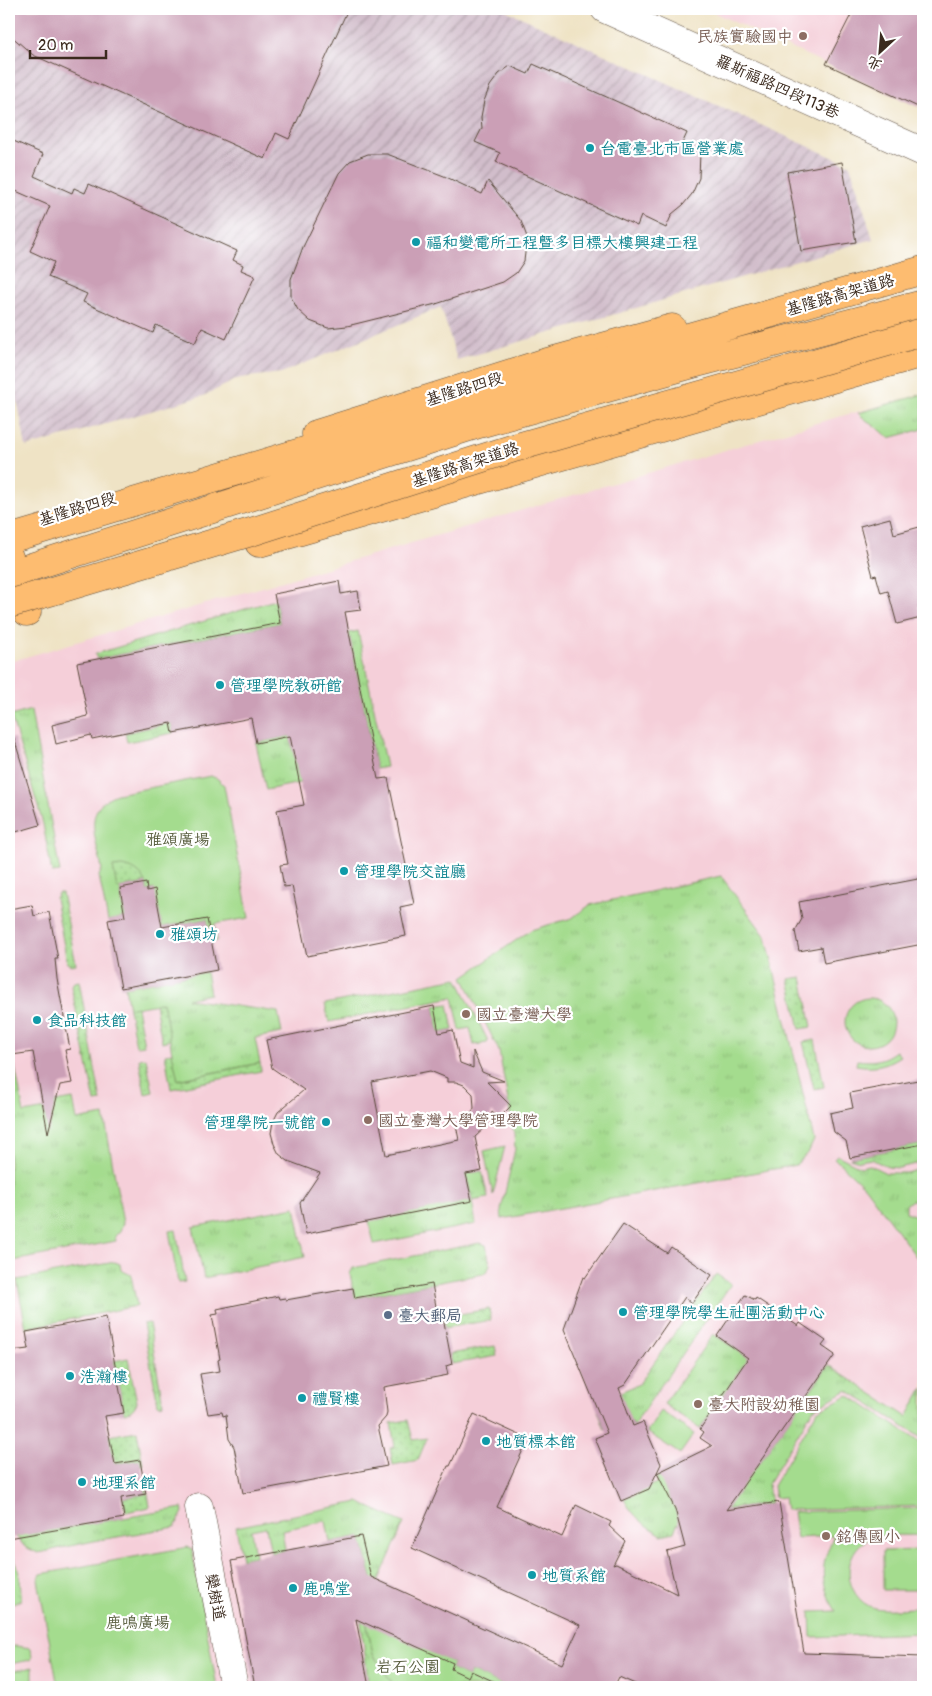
<svg xmlns="http://www.w3.org/2000/svg" width="932" height="1696" viewBox="0 0 932 1696" font-family="Pangolin,'LXGW WenKai TC',sans-serif">
<style>
.built{fill:#f5cfd9}
.industrial{fill:url(#industrial-furrows)}
.grass{fill:url(#grass-tufts);stroke:#708356}
.park{fill:#a4dc8e;stroke:#708356}
.garden{fill:url(#garden-dots);stroke:#708356}
.building{fill:#cb9fb6;fill-rule:evenodd}
.lines{fill:none;stroke-linecap:round;stroke-linejoin:round}
.minor-casing{stroke:#564637;stroke-width:29}
.major-casing{stroke:#564637;stroke-width:29}
.highway-casing{stroke:#564637;stroke-width:29}
.minor{stroke:#fff;stroke-width:28}
.major{stroke:#fdbc6f;stroke-width:28}
.highway{stroke:#fdbc6f;stroke-width:28}
.highway-bridge-casing{stroke:#564637;stroke-width:29;stroke-linecap:butt}
.highway-bridge{stroke:#fdbc6f;stroke-width:28}
.education-dot{fill:#8d6e63;stroke:#fff;stroke-width:2}
.culture-dot{fill:#0f9aa8;stroke:#fff;stroke-width:2}
.service-dot{fill:#5c6f8a;stroke:#fff;stroke-width:2}
.labels{text-anchor:middle;stroke-width:4.5;stroke-linejoin:round;paint-order:stroke}
.education-label{font-size:16px;fill:#785e54;stroke:#fff;text-anchor:start}
.street-label{font-size:16px;fill:#3b2a1e;stroke:#fff}
.culture-label{font-size:16px;fill:#0d838f;stroke:#fff;text-anchor:start}
.park-label{font-size:16px;fill:#5a5f40;stroke:#fff}
.service-label{font-size:16px;fill:#4e5e75;stroke:#fff;text-anchor:start}
</style>
<defs>
<pattern id="industrial-furrows" width="10" height="10" patternUnits="userSpaceOnUse" patternTransform="scale(1.25)"><rect width="10" height="10" fill="#d1bdcb"/><path d="M-1 1l2-2M0 10L10 0M9 11l2-2" fill="none" stroke="#ab9aa4"/></pattern>
<pattern id="grass-tufts" width="24" height="20" patternUnits="userSpaceOnUse" patternTransform="scale(1.25)"><rect width="24" height="20" fill="#a4dc8e"/><path d="M3 7l-1-3M5 7V3M7 7l1-3M15 17l-1-3M17 17v-4M19 17l1-3" fill="none" stroke="#8ebd7a"/></pattern>
<pattern id="garden-dots" width="8" height="8" patternUnits="userSpaceOnUse" patternTransform="scale(1.25)"><rect width="8" height="8" fill="#a4dc8e"/><path d="M2 2h.1M6 6h.1" fill="none" stroke="#8ebd7a" stroke-width="1.8" stroke-linecap="round"/></pattern>
</defs>
<rect width="100%" height="100%" fill="#fff"/>
<filter id="ink" filterUnits="userSpaceOnUse"><feTurbulence type="fractalNoise" baseFrequency=".02" numOctaves="2"/><feDisplacementMap in="SourceGraphic" scale="10" xChannelSelector="R" yChannelSelector="G"/><feConvolveMatrix kernelMatrix="1 2 1 2 8 2 1 2 1" color-interpolation-filters="sRGB"/></filter>
<filter id="wash" filterUnits="userSpaceOnUse"><feTurbulence type="fractalNoise" baseFrequency=".0096" numOctaves="4" result="noise"/><feDisplacementMap in="SourceGraphic" scale="20" xChannelSelector="R" yChannelSelector="G"/><feGaussianBlur stdDeviation="1.12" result="paint"/><feColorMatrix in="noise" values="0 0 0 0 0 0 0 0 0 0 0 0 0 0 0 0 0 1.4 0 .05"/><feComposite in="paint" operator="in"/></filter>
<g filter="url(#wash)">
<rect width="100%" height="100%" fill="#efe3c5"/>
<!-- built -->
<path class="built" d="M706 9H853L826 64Z
M923 394V1687H9V662L827 420Z"/>
<!-- industrial -->
<path class="industrial" d="M9 9H503L850 165 873 239 457 360 441 307 281 373 240 378 203 396 26 447 9 355Z"/>
<!-- grass -->
<path class="grass" d="M923 394V429L889 438C880 428 868 423 858 413Z
M275 600 280 623 97 659 95 654Z
M358 631 386 767 376 769 349 633Z
M31 710V711L60 872 52 873 43 824 11 716Z
M171 723 173 733 127 742 125 733Z
M290 736 300 783 266 790 256 743Z
M721 876 766 937 814 1140 809 1151 796 1165 502 1219 501 1210 515 1149 514 1134 499 1051 463 977 531 930 572 918 590 905Z
M206 972 210 994 187 999 278 1012 282 1033 255 1038 260 1063 177 1080 163 1003 129 1009 125 987Z
M457 978 488 1041 487 1043 474 1045 470 1028 460 1030 453 997 329 1022 325 1004Z
M845 1022a24 24 0 1 1 48 0a24 24 0 1 1-48 0Z
M448 1004 453 1030 439 1033 434 1006Z
M9 1036 24 1113 52 1108 51 1103 73 1099 77 1120 104 1115 123 1223 120 1231 115 1236 116 1241 13 1261 9 1238Z
M896 1051 900 1056C885 1066 873 1068 856 1065L857 1060C873 1062 882 1061 896 1051Z
M923 1144V1162L899 1168 888 1167 871 1159 859 1161 850 1158Z
M505 1146 493 1195 484 1151Z
M837 1155 860 1167 870 1165 886 1173H907L923 1168V1195L916 1201 912 1200 906 1205V1212L916 1216 922 1213 923 1208V1266L865 1187 834 1158Z
M482 1171 488 1198 472 1201 476 1224 374 1244 369 1221 472 1200 466 1174Z
M295 1207 305 1257 204 1278 193 1227Z
M176 1230 185 1282 178 1283 169 1231Z
M480 1243 486 1245 490 1265 487 1272 483 1274 355 1298 350 1274 353 1268Z
M115 1262 120 1264 121 1270 131 1275 137 1306 26 1328 17 1280Z
M716 1274 731 1284 633 1426 631 1420 605 1430 598 1411 600 1410 597 1402 639 1384Z
M713 1334 749 1358 700 1429 664 1404Z
M829 1365 907 1417 923 1388V1439L847 1390 813 1409 768 1484 771 1503 740 1508 741 1506 677 1524 674 1532 662 1535C644 1524 634 1518 624 1499L632 1493 657 1483 656 1478 675 1473 665 1488 673 1505 692 1507 741 1457 756 1467 791 1417 799 1383 810 1391Z
M358 1502 404 1523 375 1589 361 1536 330 1542 326 1521 282 1530 285 1550 271 1553 266 1527 251 1530 255 1556 242 1559 236 1527Z
M9 1505 29 1534 182 1508 183 1512 175 1527 94 1541 38 1553 25 1547 9 1528Z
M9 1550C20 1566 21 1581 21 1600L11 1605 9 1592Z
M360 1615H365L373 1654 395 1687H369Z
M16 1646 31 1648 32 1658 31 1660 9 1664V1647Z
M33 1667V1687H9V1672Z"/>
<!-- park -->
<path class="park" d="M211 776 218 779 224 785 249 918 214 924 217 941 211 942 207 919 162 927 154 889 147 891 146 883 120 888 125 917 108 921 99 876 102 869C97 841 80 807 117 794Z
M848 1395 920 1442H923V1506L786 1510 784 1497 775 1498 773 1486 817 1411Z
M661 1411 694 1434 680 1454 647 1432Z
M923 1508V1535C908 1536 891 1534 876 1537 843 1543 840 1591 869 1606 882 1612 909 1608 923 1607V1633L811 1637 810 1612 836 1611C819 1583 820 1565 834 1536L797 1538 793 1512Z
M188 1547 192 1550 217 1687H58L38 1580 41 1574Z
M923 1550V1590H883V1551Z
M365 1615 453 1663 451 1669 468 1677 471 1671 506 1687H395L373 1654Z"/>
<!-- garden -->
<path class="garden" d="M121 866C132 867 141 872 146 883L117 888 113 867Z
M58 893H62L76 964 71 965 67 962 55 898Z
M802 977 812 1027 800 1029 789 979Z
M79 981 101 1101 95 1102 71 986 74 982Z
M163 1002 170 1040 162 1042 155 1004Z
M137 1007 144 1045 136 1046 129 1009Z
M815 1040 824 1087 814 1089 803 1042Z
M172 1053 178 1080 260 1063 261 1071 171 1089 165 1054Z
M146 1058 153 1092 145 1094 139 1059Z
M489 1309 491 1320 445 1328 443 1317Z
M149 1323 163 1404 160 1405 158 1404 143 1324Z
M495 1346 497 1356 452 1364 450 1354Z
M128 1358 137 1402C134 1409 131 1412 124 1413L114 1361Z
M408 1420 413 1440 427 1438 418 1460 393 1465 390 1448 395 1447 391 1423Z
M137 1431 143 1465 141 1466 139 1460 115 1464 86 1440Z
M145 1487H147L150 1507 126 1512 123 1498 146 1494Z"/>
<g id="blocks">
<!-- building -->
<path class="building" d="M9 9H348L289 139 276 133 265 159 33 55 9 34Z
M854 9H923V96L918 107 826 64Z
M533 64 687 133 682 144 700 152 699 178 692 194 683 205 672 214 666 228 641 216 637 226 496 162 500 153 475 142 482 128 481 117 484 101 490 86 499 74 510 66 528 74Z
M9 139 43 154 34 176 72 193 74 188 85 193 89 184 237 251 233 260 243 265 241 270 255 276 226 339 202 328 195 343 156 325 153 333 83 302 87 294 48 277 54 262 30 251 50 206 9 188Z
M368 154H387L444 176 482 194 488 181 521 221 527 237 524 261 516 273 503 282 436 304 347 326 328 328 310 321 298 310 291 297V279L303 247 339 173 350 161Z
M842 162 856 242 801 251 787 172Z
M890 518 894 534 923 526V605L918 606 921 618 897 624 888 591 881 593 876 575 873 576 860 526Z
M339 581 341 594 358 591 361 610 345 612 378 779 388 778 414 904 400 907 406 936 307 956 292 886 284 887 280 865 288 864 277 810 304 805 290 736 256 743 251 718 173 733 171 723 92 739 91 735 56 744 52 725 88 716 77 663 280 623 274 594Z
M14 738 40 825 9 834V739Z
M923 878V944L824 963 821 947 799 951 795 931 802 919 799 902Z
M146 883 147 891 155 889 162 927 207 919 217 970 121 988 108 920 125 917 120 888Z
M32 905 34 916 49 912 58 959H55L57 979 70 1049 65 1050 72 1083 60 1085 48 1133 33 1052 12 1055 9 1036V909Z
M434 1006 439 1033 453 1030 460 1063 473 1068V1051L482 1072 504 1081 487 1082 511 1106 499 1118 492 1112 487 1126 475 1137 482 1171 466 1174 472 1201 306 1234 300 1203 320 1173 288 1161 279 1154 274 1144 271 1133 273 1122 278 1112 304 1090 272 1068 266 1040ZM430 1071 447 1078V1082H456L464 1085 473 1094 474 1108 470 1116 464 1122 456 1125 459 1140 386 1155 372 1082Z
M923 1079V1144L850 1158 846 1141 834 1132 830 1113 853 1108 850 1093Z
M623 1224 667 1253 671 1247 712 1275 692 1303 685 1297 625 1385 619 1388 633 1426 643 1422 661 1464 649 1489 621 1501 595 1438 607 1433 564 1329 583 1277 585 1278Z
M432 1284 438 1318 443 1317 452 1364 446 1366 448 1375 384 1387 387 1412 386 1417 378 1426 387 1466 243 1493 234 1447 229 1439 226 1415 223 1416 222 1412 208 1414 200 1374 220 1371 218 1360 220 1359 212 1315 218 1314 217 1309 278 1296 279 1299 285 1298 286 1300 353 1288 355 1298Z
M745 1295 755 1300 756 1298 798 1326 800 1323 826 1341 822 1346 835 1355 726 1510 779 1502 804 1653 923 1657V1687H642L619 1677 614 1687H506L471 1671 468 1677 451 1669 453 1663 356 1619 369 1687H255L231 1561 361 1536 371 1577 562 1664 580 1625 412 1548 448 1466H450L474 1414 528 1439 497 1507 562 1537 576 1505 611 1522 609 1526 625 1541 613 1565 616 1564 677 1594 667 1552 685 1547 675 1509 657 1473 712 1446 700 1438 704 1432 700 1429 748 1358 717 1336Z
M106 1317 124 1413 105 1416 115 1464 140 1460 146 1494 121 1498 124 1518 9 1538V1351L29 1349 26 1332Z"/>
</g>
</g>
<g filter="url(#ink)">
<use href="#blocks" fill-opacity="0" stroke="#564637" stroke-width="1"/>
<g class="lines">
<defs>
<path id="minor" d="M605 9 923 152
M199 1507 234 1687"/>
<path id="major" d="M316 434 540 364 672 328
M259 543 923 353
M9 557 27 612"/>
<path id="highway" d="M9 539 650 348 923 270
M9 574 479 424 693 364 923 304"/>
</defs>
<!-- minor casing -->
<use href="#minor" class="minor-casing"/>
<!-- major casing -->
<use href="#major" class="major-casing"/>
<!-- highway casing -->
<use href="#highway" class="highway-casing"/>
<!-- minor -->
<use href="#minor" class="minor"/>
<!-- major -->
<use href="#major" class="major"/>
<!-- highway -->
<use href="#highway" class="highway"/>
<defs>
<path id="highway-bridge" d="M9 604 251 532 514 448 923 332"/>
</defs>
<!-- highway-bridge casing -->
<use href="#highway-bridge" class="highway-bridge-casing"/>
<!-- highway-bridge -->
<use href="#highway-bridge" class="highway-bridge"/>
</g>
</g>
<!-- markers -->
<g class="education-dot">
<circle cx="803" cy="36" r="5"/>
<circle cx="466" cy="1014" r="5"/>
<circle cx="368" cy="1120" r="5"/>
<circle cx="698" cy="1404" r="5"/>
<circle cx="826" cy="1536" r="5"/>
</g>
<g class="culture-dot">
<circle cx="590" cy="148" r="5"/>
<circle cx="416" cy="242" r="5"/>
<circle cx="220" cy="685" r="5"/>
<circle cx="344" cy="871" r="5"/>
<circle cx="160" cy="934" r="5"/>
<circle cx="37" cy="1020" r="5"/>
<circle cx="326" cy="1122" r="5"/>
<circle cx="623" cy="1312" r="5"/>
<circle cx="70" cy="1376" r="5"/>
<circle cx="302" cy="1398" r="5"/>
<circle cx="486" cy="1441" r="5"/>
<circle cx="82" cy="1482" r="5"/>
<circle cx="532" cy="1575" r="5"/>
<circle cx="293" cy="1588" r="5"/>
</g>
<circle class="service-dot" cx="388" cy="1315" r="5"/>
<g class="labels">
<!-- education labels -->
<g class="education-label">
<text x="793" y="42" text-anchor="end">民族實驗國中</text>
<text x="476" y="1020">國立臺灣大學</text>
<text x="378" y="1126">國立臺灣大學管理學院</text>
<text x="708" y="1410">臺大附設幼稚園</text>
<text x="836" y="1542">銘傳國小</text>
</g>
<!-- street labels -->
<g class="street-label">
<text transform="translate(778 86) rotate(24)" y="6">羅斯福路四段113巷</text>
<text transform="translate(840 294) rotate(-16)" y="6">基隆路高架道路</text>
<text transform="translate(464 388) rotate(-17)" y="6">基隆路四段</text>
<text transform="translate(465 464) rotate(-18)" y="6">基隆路高架道路</text>
<text transform="translate(77 508) rotate(-17)" y="6">基隆路四段</text>
<text transform="translate(216 1597) rotate(79)" y="6">欒樹道</text>
</g>
<!-- culture labels -->
<g class="culture-label">
<text x="600" y="154">台電臺北市區營業處</text>
<text x="426" y="248">福和變電所工程暨多目標大樓興建工程</text>
<text x="230" y="691">管理學院教研館</text>
<text x="354" y="877">管理學院交誼廳</text>
<text x="170" y="940">雅頌坊</text>
<text x="47" y="1026">食品科技館</text>
<text x="316" y="1128" text-anchor="end">管理學院一號館</text>
<text x="633" y="1318">管理學院學生社團活動中心</text>
<text x="80" y="1382">浩瀚樓</text>
<text x="312" y="1404">禮賢樓</text>
<text x="496" y="1447">地質標本館</text>
<text x="92" y="1488">地理系館</text>
<text x="542" y="1581">地質系館</text>
<text x="303" y="1594">鹿鳴堂</text>
</g>
<!-- park labels -->
<g class="park-label">
<text x="178" y="845">雅頌廣場</text>
<text x="138" y="1628">鹿鳴廣場</text>
<text x="408" y="1672">岩石公園</text>
</g>
<!-- service labels -->
<g class="service-label">
<text x="398" y="1321">臺大郵局</text>
</g>
</g>
<!-- margin -->
<rect width="932" height="1696" fill="none" stroke="#fff" stroke-width="30"/>
<!-- north arrow -->
<g transform="translate(880 52) rotate(206)" stroke="#ffffff" stroke-width="4" paint-order="stroke">
<path d="M0-4L9 19L0 12L-9 19Z" fill="#3b2a1e"/>
<text y="-8" font-size="14" font-weight="bold" text-anchor="middle" fill="#3b2a1e">北</text>
</g>
<!-- scale -->
<path d="M30 50v8h76v-8" fill="none" stroke="#3b2a1e" stroke-width="2.5"/>
<text x="38" y="50" font-size="15" fill="#3b2a1e" stroke="#ffffff" stroke-width="4" paint-order="stroke">20 m</text>
</svg>
